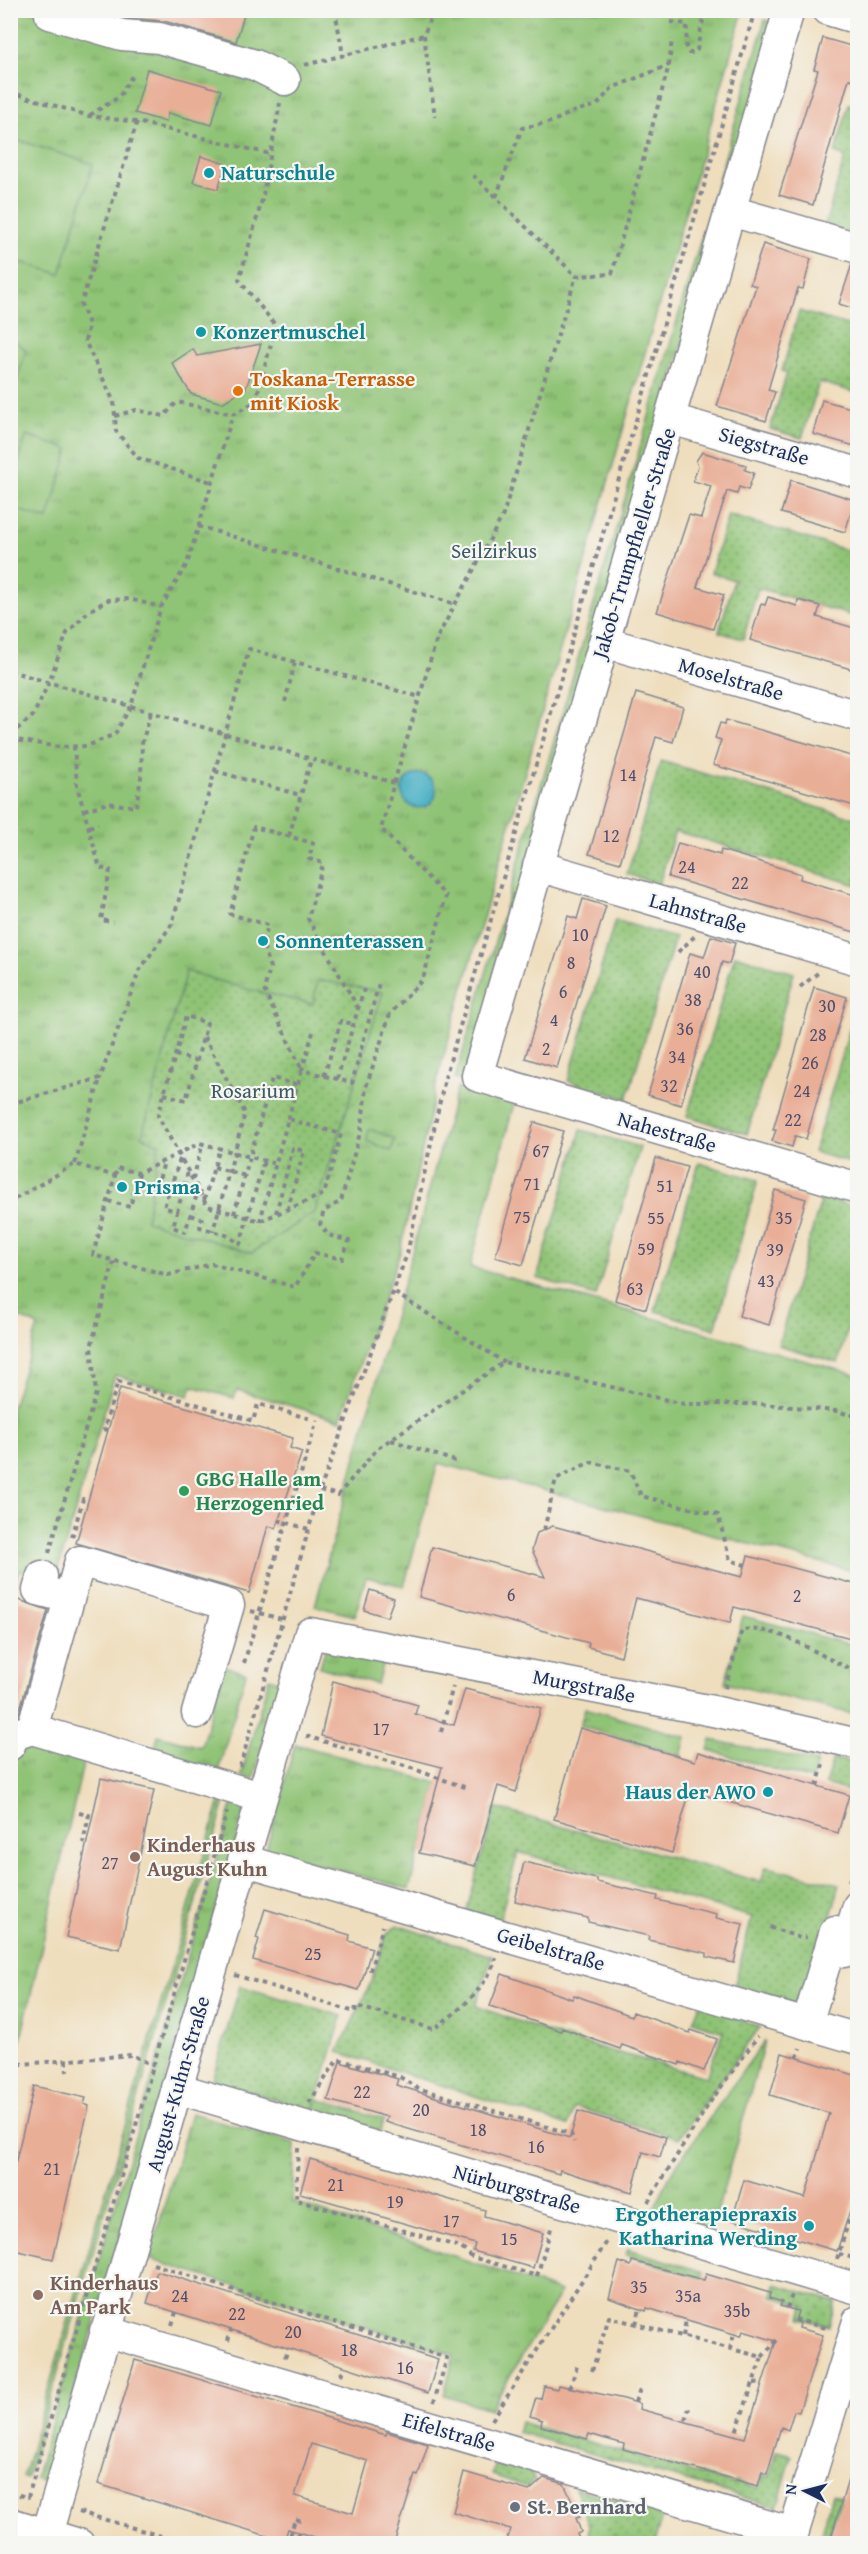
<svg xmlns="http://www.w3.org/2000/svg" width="868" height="2554" viewBox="0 0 868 2554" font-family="'Gentium Book Plus',serif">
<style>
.grass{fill:url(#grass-tufts);stroke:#557969;stroke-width:1.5}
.garden{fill:url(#garden-dots);stroke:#557969;stroke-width:1.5}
.pitch{fill:#8fc374;stroke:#557969;stroke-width:1.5}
.water{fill:#43adc2;stroke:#2f6e90;stroke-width:1.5}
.building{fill:#e9ae96;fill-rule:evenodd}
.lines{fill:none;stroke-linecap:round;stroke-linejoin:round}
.minor-casing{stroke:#85868e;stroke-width:33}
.path{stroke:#85868e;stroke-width:4;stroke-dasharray:4.5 4.5;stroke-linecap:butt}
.minor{stroke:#fff;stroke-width:30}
.culture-dot{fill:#0f9aa8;stroke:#f6f6f2;stroke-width:2}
.food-dot{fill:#e8710a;stroke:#f6f6f2;stroke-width:2}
.leisure-dot{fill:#2e9e5b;stroke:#f6f6f2;stroke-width:2}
.education-dot{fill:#8d6e63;stroke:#f6f6f2;stroke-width:2}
.worship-dot{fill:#6b7280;stroke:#f6f6f2;stroke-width:2}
.labels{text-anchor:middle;stroke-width:4.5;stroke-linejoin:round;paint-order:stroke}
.number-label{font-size:18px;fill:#4e4f6c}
.culture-label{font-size:21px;font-weight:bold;fill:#0d838f;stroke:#f6f6f2;text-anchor:start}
.food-label{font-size:21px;font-weight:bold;fill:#c56008;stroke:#f6f6f2;text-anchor:start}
.street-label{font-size:21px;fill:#1b2f5e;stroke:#f6f6f2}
.park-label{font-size:21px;fill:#3e5b65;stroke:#f6f6f2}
.leisure-label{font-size:21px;font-weight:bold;fill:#27864d;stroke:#f6f6f2;text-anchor:start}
.education-label{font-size:21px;font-weight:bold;fill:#785e54;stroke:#f6f6f2;text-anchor:start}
.worship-label{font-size:21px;font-weight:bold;fill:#5b616d;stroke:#f6f6f2;text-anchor:start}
</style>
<defs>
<pattern id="grass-tufts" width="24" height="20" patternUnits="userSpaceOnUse" patternTransform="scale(1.5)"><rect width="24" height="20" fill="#8fc374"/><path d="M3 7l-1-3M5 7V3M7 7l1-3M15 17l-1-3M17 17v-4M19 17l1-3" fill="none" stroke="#749f62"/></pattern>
<pattern id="garden-dots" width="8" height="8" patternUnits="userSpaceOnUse" patternTransform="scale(1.5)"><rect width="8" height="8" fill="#8fc374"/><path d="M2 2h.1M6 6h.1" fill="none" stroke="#749f62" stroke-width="1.8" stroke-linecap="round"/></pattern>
</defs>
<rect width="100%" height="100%" fill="#f6f6f2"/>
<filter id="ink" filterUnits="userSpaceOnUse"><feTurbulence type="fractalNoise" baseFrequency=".0167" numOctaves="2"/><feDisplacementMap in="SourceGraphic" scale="12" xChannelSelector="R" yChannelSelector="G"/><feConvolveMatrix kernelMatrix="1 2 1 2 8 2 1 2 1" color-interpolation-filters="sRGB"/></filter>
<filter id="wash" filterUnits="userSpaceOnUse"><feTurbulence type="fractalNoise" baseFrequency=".008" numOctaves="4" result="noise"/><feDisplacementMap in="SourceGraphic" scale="24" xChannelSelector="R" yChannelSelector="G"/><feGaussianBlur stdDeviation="1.35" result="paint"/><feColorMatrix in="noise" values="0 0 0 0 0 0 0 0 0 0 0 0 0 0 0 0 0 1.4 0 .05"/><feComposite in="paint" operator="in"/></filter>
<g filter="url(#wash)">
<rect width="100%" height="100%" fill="#efdebd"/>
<!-- grass -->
<path class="grass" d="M11 11H743L438 1076 400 1253 340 1420 237 1390 234 1398 192 1386 189 1396 115 1375 55 1580 19 1570 11 1598V1410L38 1326 11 1314Z
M765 20 775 24 468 1082 455 1079Z
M457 1088 514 1104 470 1267 857 1375V1572L438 1463 404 1586 366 1577 355 1616 315 1606Z
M743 1616 857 1646V1715L725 1683Z
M325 1649 383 1661 377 1684 320 1667Z
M224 1666 246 1673 217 1775 153 1756 158 1735 201 1747Z
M269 1678 282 1682 253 1779 241 1776Z
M585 1708 686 1737 681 1756 580 1726Z
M711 1740 817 1762 812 1780 708 1750Z
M26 1742 84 1760 17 2056 10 2055V1762Z
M295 1744 438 1783 409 1889 266 1850Z
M221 1797 226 1798 27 2478 23 2476Z
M233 1802 246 1805 48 2483 35 2479Z
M765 2040 712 2230 651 2214 673 2170Z
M317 2099 384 2119 381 2131 314 2111Z
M191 2113 295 2143 292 2202 561 2292 490 2409 444 2395 454 2355 149 2259Z"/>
<!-- garden -->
<path class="garden" d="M849 104 857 106V235L825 225 845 157 835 153Z
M799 311 858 328 857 393 819 382 802 438 770 429 787 373 782 371Z
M728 515 857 553V617L758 588 743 639 719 632 734 580 711 573Z
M661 761 857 819V885L675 831 659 884 627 874Z
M615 920 675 938 627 1099 568 1081Z
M735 955 794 973 747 1134 687 1116Z
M186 971 247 989 313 1004 318 980 383 992 315 1212 252 1253 146 1221 159 1144 142 1136Z
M857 1004V1165L814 1152Z
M581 1130 640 1147 596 1296 537 1278Z
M699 1163 758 1180 715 1329 655 1311Z
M822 1197 857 1208V1296L838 1363 778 1345Z
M833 1759 857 1763V1794L825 1784Z
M495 1808 761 1882 766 1867 840 1884 805 2007 734 1987 752 1917 518 1852 499 1922 466 1913Z
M397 1925 492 1956 476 2006 561 2037 706 2077 723 2032 693 2021 700 2004 760 2027 679 2138 575 2107 568 2126 338 2052 372 1980 386 1935Z
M240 1986 342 2016 314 2111 212 2080Z
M628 2249 704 2272 702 2278 626 2255Z
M775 2284 836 2302 829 2326 801 2318 804 2306 772 2296Z
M520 2422 734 2484 735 2481 759 2489 763 2475 769 2477 776 2451 792 2455 777 2507 517 2432Z
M496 2461 530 2471 534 2479 527 2487 492 2475Z
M575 2488 663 2514 654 2543H588L589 2525Z
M832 2494 841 2497 827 2543H818Z"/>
<!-- pitch -->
<path class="pitch" d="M11 138 93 164 60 274 11 259Z
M11 338 26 350 11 401Z
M26 436 69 449 48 519 11 508V489Z
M369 1129 395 1139 391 1151 367 1141Z"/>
<!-- water -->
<path class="water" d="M402 791a17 17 0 1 1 34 0a17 17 0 1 1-34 0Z"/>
<g id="blocks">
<!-- building -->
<path class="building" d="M100 10H227L244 15 236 42 164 21 125 18Z
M823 38 858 48V81L849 79 813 205 779 195 818 70 814 69Z
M147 69 221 90 212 125 168 113 166 122 135 113Z
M201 156 226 164 218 189 193 182Z
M763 244 811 259 803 289 798 288 768 390 775 392 766 421 717 406 756 286 750 284Z
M852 264 858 265V310L839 304Z
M261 344 246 388 222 403 191 394 172 363 193 349 197 356Z
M822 400 858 410V447L813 434Z
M702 452 746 465 745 470 754 473 748 490 739 487 737 494 727 491 697 587 724 595 713 629 657 612 689 515 701 518 711 486 693 481 698 466 696 461Z
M791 480 855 500 845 532 781 513Z
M768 597 797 606 798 600 820 606 817 617 858 629V671L750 640 761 604 765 605Z
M636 693 683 707 673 742 656 737 620 863 589 854Z
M726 720 858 758V807L713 765 721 740 715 738 720 723 725 724Z
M678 843 720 855 721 850 801 874 800 879 858 896V933L668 877Z
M583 899 606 906 557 1068 525 1058 568 916 577 919Z
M711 936 735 943 729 964 722 962 681 1105 648 1095 690 953 704 957Z
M814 987 847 997 806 1139 795 1136 792 1147 772 1141 776 1130H773Z
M534 1122 563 1131 523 1265 495 1257Z
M656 1158 687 1167 646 1309 615 1300Z
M775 1190 806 1199 769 1325 739 1316Z
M120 1388 293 1438 290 1448 302 1452 276 1528 268 1526 249 1593 76 1543Z
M553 1526 742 1577 748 1556 858 1585V1640L734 1607 730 1623 636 1598 621 1656 588 1647 589 1643 419 1597 432 1547 545 1577 532 1550 537 1533Z
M370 1590 394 1598 387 1617 364 1610Z
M10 1597 48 1610 18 1716 10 1718Z
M333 1681 418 1705 415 1714 454 1725 465 1689 541 1708 516 1792 498 1786 475 1866 419 1853 442 1767 321 1736Z
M580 1728 695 1761 698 1752 849 1795 838 1833 690 1791 672 1853 554 1819Z
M101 1778 154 1790 120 1949 66 1937Z
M524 1862 597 1879V1882L658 1896 657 1900 717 1914 716 1918 743 1924 734 1963 707 1957V1953L648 1940 649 1936 588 1922V1918L515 1901Z
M265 1909 350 1935 349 1941 372 1948 359 1990 253 1960 259 1939 256 1938Z
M502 1974 572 1999 574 1995 632 2016 633 2012 690 2033 691 2030 717 2039 704 2071 680 2062 679 2065 622 2045 620 2049 562 2028 561 2031 490 2006Z
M782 2053 858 2076V2186L837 2251 732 2220 744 2180 805 2198 829 2113 770 2095Z
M340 2062 398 2079 396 2085 570 2138 578 2111 666 2137 660 2157 643 2152 632 2192 560 2170 559 2174 385 2122 387 2117 328 2100Z
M34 2086 86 2098 84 2104 89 2106 53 2259 10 2249V2185Z
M310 2159 485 2210 484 2216 543 2233 533 2268 473 2251 475 2244 300 2193Z
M632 2261 704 2280 706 2274 770 2293 769 2298 782 2302 780 2306 798 2311 795 2321 800 2323 799 2328 823 2335 799 2412 794 2411 788 2430 781 2427 767 2474 762 2472 758 2486 623 2449 624 2444 589 2434 587 2439 541 2426 542 2420 530 2416 536 2398 541 2399 544 2386 557 2389 558 2385 624 2399 640 2404 639 2409 745 2438 776 2341 743 2331 741 2336 647 2308 646 2311 609 2298 619 2262 631 2266Z
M157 2271 438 2360 428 2393 147 2303Z
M135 2360 386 2435 387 2432 428 2444 418 2476 415 2475 394 2544H337L288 2529 284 2541 98 2484ZM311 2444 368 2461 353 2513 295 2496Z
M853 2463 858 2464V2544H829Z
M464 2472 529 2491 544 2478 564 2484 580 2517 576 2518 581 2532 577 2534 581 2544H505L510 2529 453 2512Z"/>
</g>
</g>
<g filter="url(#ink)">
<use href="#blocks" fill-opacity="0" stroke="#85868e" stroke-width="1.5"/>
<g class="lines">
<defs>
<path id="minor" d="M789 10 477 1076 858 1188
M828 10 858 19
M50 14 122 35 159 38 255 65 285 80
M731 211 858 248
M671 419 858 473
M604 642 858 716
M538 866 858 960
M42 1576 38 1590 69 1598
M197 1713 229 1605 80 1561 32 1729 261 1797
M10 1745 14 1735 32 1729
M243 1860 858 2039
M844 1952 858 1906
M807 2024 835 1931 849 1934
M176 2088 858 2289
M105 2331 793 2533
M10 2523 79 2544
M47 2534 310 1633 718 1712 858 1744
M790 2544 858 2321"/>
</defs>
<!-- minor casing -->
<use href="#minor" class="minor-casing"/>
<!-- path -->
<path class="path" d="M335 10 343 55
M671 22 687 24 686 47 689 53H693L697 50 702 23 711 10
M424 35 435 117
M305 65 424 35 433 10
M10 92 89 116 137 122 270 154
M90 115 119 97 132 76
M137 122 81 304 89 324 85 341 114 402 116 431 138 458 211 482
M473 175 576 276 612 274 669 65 672 39
M496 197 522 128 551 122 575 111 597 105 612 88 669 65
M115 416 136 410 164 416 177 402 233 414
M198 526 455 604
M10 671 394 783 381 829 446 896 423 979 390 1014 366 1087 362 1126 341 1201 324 1211 320 1224 328 1235 349 1241 342 1259 315 1253 295 1287 212 1264 168 1275 93 1255 115 1176 75 1164 10 1202
M285 702 295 662
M10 735 33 716 49 682 67 633 89 611 108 600 129 599 161 607
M10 739 59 747 87 746 115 734 131 706 161 607 187 564 233 414 255 402 276 326 239 280 262 200 280 103
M74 746 77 786 100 868 110 870 101 920 113 922
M215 771 300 795
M394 783 437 638 503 515 576 276
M84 810 108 803 136 807 141 777 142 743 151 712
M89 827 98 824
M289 836 311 760
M678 952 695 936
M800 987 818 973
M313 1032 302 1070 352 1083 379 983
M204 1037 245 1113 213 1231
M175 1055 197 1061
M324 1076 341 1021 353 1024
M337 1079 364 989
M164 1094 186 1100 207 1023 186 1016C177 1050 167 1083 158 1116L207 1206 260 1221 324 1194 341 1134 288 1119 260 1221
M10 1104 100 1078 139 971 172 924 249 649 420 697
M288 1119 302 1070 264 990 270 968 263 944 268 925 230 914 254 827 313 843 309 859 323 863 308 919 358 1008
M180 1159 164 1207 177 1212 173 1227 185 1232 198 1191
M75 1164 100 1079
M214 1167 245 1176
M115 1176 117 1168 139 1173 200 1143 276 1164
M193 1179 203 1143
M137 1182 169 1191
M157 1187 164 1162
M204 1200 220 1148
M108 1201 130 1207 139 1173
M177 1212 188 1172
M276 1213 293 1148 304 1151 288 1208
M234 1214 272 1078 298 1085
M191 1215 202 1219 200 1227 226 1235 240 1244 264 1161
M395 1293 504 1362
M108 1430 104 1429 118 1381 253 1421 258 1404 311 1419
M391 1440 458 1462
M320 1490 338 1495 378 1448 504 1362 684 1404H761L836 1411 858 1417
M278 1520 308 1529
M544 1530 556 1479 590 1462 630 1471 641 1496 718 1515 730 1560 745 1565
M72 1537 83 1499 88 1500
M49 1553 96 1393 91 1347 114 1261
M251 1611 282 1619
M244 1663 317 1420
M725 1688 742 1630C784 1625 819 1659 858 1671
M441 1732 453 1686
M306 1736 408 1767 467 1788
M240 1767 320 1490 407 1254 445 1078 755 10
M817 1786 824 1761
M79 1813 89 1815 83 1843
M849 1882 858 1854
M770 1927 800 1938 806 1937
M370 1971 383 1926
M235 1975 355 2012 356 2006 433 2029C458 2012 487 1988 496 1958
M797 2058 800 2048
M66 2060 67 2072
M10 2061 22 2064 132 2055 154 2066
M309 2103 338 2059 400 2077 417 2088 571 2134 574 2142
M298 2148 296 2200 460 2247 472 2257 537 2276 552 2225
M648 2202 710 2102 758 2036
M839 2254 854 2258
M837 2259 858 2191
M853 2263 858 2246
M153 2264 447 2358 434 2402
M787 2308 792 2295
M795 2319 829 2329
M636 2324 640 2309
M172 2325 176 2312
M683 2336 686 2320
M228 2341 231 2330
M730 2349 734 2334
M762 2357 778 2339
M285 2358 288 2349
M592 2371 609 2317 762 2357 735 2435
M341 2375 344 2367
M754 2383 763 2382
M570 2388 577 2366
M635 2402 640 2389
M492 2420 608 2240
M685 2420 689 2408
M10 2493 28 2497 227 1812
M79 2512 188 2544
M329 2539 331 2544
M253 2544 255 2538 273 2544
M288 2544 295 2519 303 2521
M291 2544 301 2530"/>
<!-- minor -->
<use href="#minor" class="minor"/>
</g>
</g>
<!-- markers -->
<g class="culture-dot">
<circle cx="209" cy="173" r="6"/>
<circle cx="201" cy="332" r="6"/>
<circle cx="263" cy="941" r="6"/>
<circle cx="122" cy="1187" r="6"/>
<circle cx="768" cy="1792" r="6"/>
<circle cx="809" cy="2226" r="6"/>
</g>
<circle class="food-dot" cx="238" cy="391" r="6"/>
<circle class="leisure-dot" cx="184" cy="1491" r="6"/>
<g class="education-dot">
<circle cx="135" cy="1857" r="6"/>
<circle cx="38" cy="2295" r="6"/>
</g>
<circle class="worship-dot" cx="515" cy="2507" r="6"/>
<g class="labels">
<!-- number labels -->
<g class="number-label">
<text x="628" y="781">14</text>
<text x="611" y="842">12</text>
<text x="687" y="873">24</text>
<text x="740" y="889">22</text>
<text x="580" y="941">10</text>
<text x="571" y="969">8</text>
<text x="702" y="978">40</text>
<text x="563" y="998">6</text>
<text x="693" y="1006">38</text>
<text x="827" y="1012">30</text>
<text x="554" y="1026">4</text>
<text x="685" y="1035">36</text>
<text x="818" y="1041">28</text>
<text x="546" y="1055">2</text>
<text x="677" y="1063">34</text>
<text x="810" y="1069">26</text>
<text x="669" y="1092">32</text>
<text x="802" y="1097">24</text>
<text x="793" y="1126">22</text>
<text x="541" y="1157">67</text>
<text x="532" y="1190">71</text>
<text x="665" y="1192">51</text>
<text x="522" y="1223">75</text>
<text x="656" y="1224">55</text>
<text x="784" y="1224">35</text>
<text x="646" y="1255">59</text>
<text x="775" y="1256">39</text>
<text x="766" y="1287">43</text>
<text x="635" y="1295">63</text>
<text x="511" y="1601">6</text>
<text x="797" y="1602">2</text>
<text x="381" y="1735">17</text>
<text x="110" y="1869">27</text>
<text x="313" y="1960">25</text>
<text x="362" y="2098">22</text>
<text x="421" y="2116">20</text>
<text x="478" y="2136">18</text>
<text x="536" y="2153">16</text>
<text x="52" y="2175">21</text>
<text x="336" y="2191">21</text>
<text x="395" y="2208">19</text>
<text x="451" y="2227">17</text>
<text x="509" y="2245">15</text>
<text x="639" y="2293">35</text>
<text x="180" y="2302">24</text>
<text x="688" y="2302">35a</text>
<text x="737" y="2317">35b</text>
<text x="237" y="2320">22</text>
<text x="293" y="2338">20</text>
<text x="349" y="2356">18</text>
<text x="405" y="2374">16</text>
</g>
<!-- culture labels -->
<g class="culture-label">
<text x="221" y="180">Naturschule</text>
<text x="213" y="339">Konzertmuschel</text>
<text x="275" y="948">Sonnenterassen</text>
<text x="134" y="1194">Prisma</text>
<text x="756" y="1799" text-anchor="end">Haus der AWO</text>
<text x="797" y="2221" text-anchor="end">Ergotherapiepraxis<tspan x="797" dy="24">Katharina Werding</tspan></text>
</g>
<!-- food labels -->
<g class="food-label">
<text x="250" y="386">Toskana-Terrasse<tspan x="250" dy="24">mit Kiosk</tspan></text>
</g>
<!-- street labels -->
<g class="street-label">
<text transform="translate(764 446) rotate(16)" y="7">Siegstraße</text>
<text transform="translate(634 543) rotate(-73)" y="7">Jakob-Trumpfheller-Straße</text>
<text transform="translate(731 679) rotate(16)" y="7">Moselstraße</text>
<text transform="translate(698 913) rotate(16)" y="7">Lahnstraße</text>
<text transform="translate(667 1132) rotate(16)" y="7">Nahestraße</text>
<text transform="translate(584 1686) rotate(11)" y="7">Murgstraße</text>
<text transform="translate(551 1949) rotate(16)" y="7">Geibelstraße</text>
<text transform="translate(178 2084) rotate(-74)" y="7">August-Kuhn-Straße</text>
<text transform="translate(517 2189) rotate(16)" y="7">Nürburgstraße</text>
<text transform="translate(449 2432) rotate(16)" y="7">Eifelstraße</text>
</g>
<!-- park labels -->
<g class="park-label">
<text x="494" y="558">Seilzirkus</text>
<text x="253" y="1098">Rosarium</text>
</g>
<!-- leisure labels -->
<g class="leisure-label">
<text x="196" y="1486">GBG Halle am<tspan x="196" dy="24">Herzogenried</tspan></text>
</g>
<!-- education labels -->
<g class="education-label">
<text x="147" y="1852">Kinderhaus<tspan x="147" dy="24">August Kuhn</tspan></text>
<text x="50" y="2290">Kinderhaus<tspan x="50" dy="24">Am Park</tspan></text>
</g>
<!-- worship labels -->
<g class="worship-label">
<text x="527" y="2514">St. Bernhard</text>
</g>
</g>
<!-- margin -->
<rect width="868" height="2554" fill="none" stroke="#f6f6f2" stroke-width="36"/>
<!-- north arrow -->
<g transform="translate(805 2491) rotate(276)" stroke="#f6f6f2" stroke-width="4.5" paint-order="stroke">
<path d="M0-4.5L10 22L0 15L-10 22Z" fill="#1b2f5e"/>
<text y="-9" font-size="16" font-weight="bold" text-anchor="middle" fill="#1b2f5e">N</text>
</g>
</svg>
